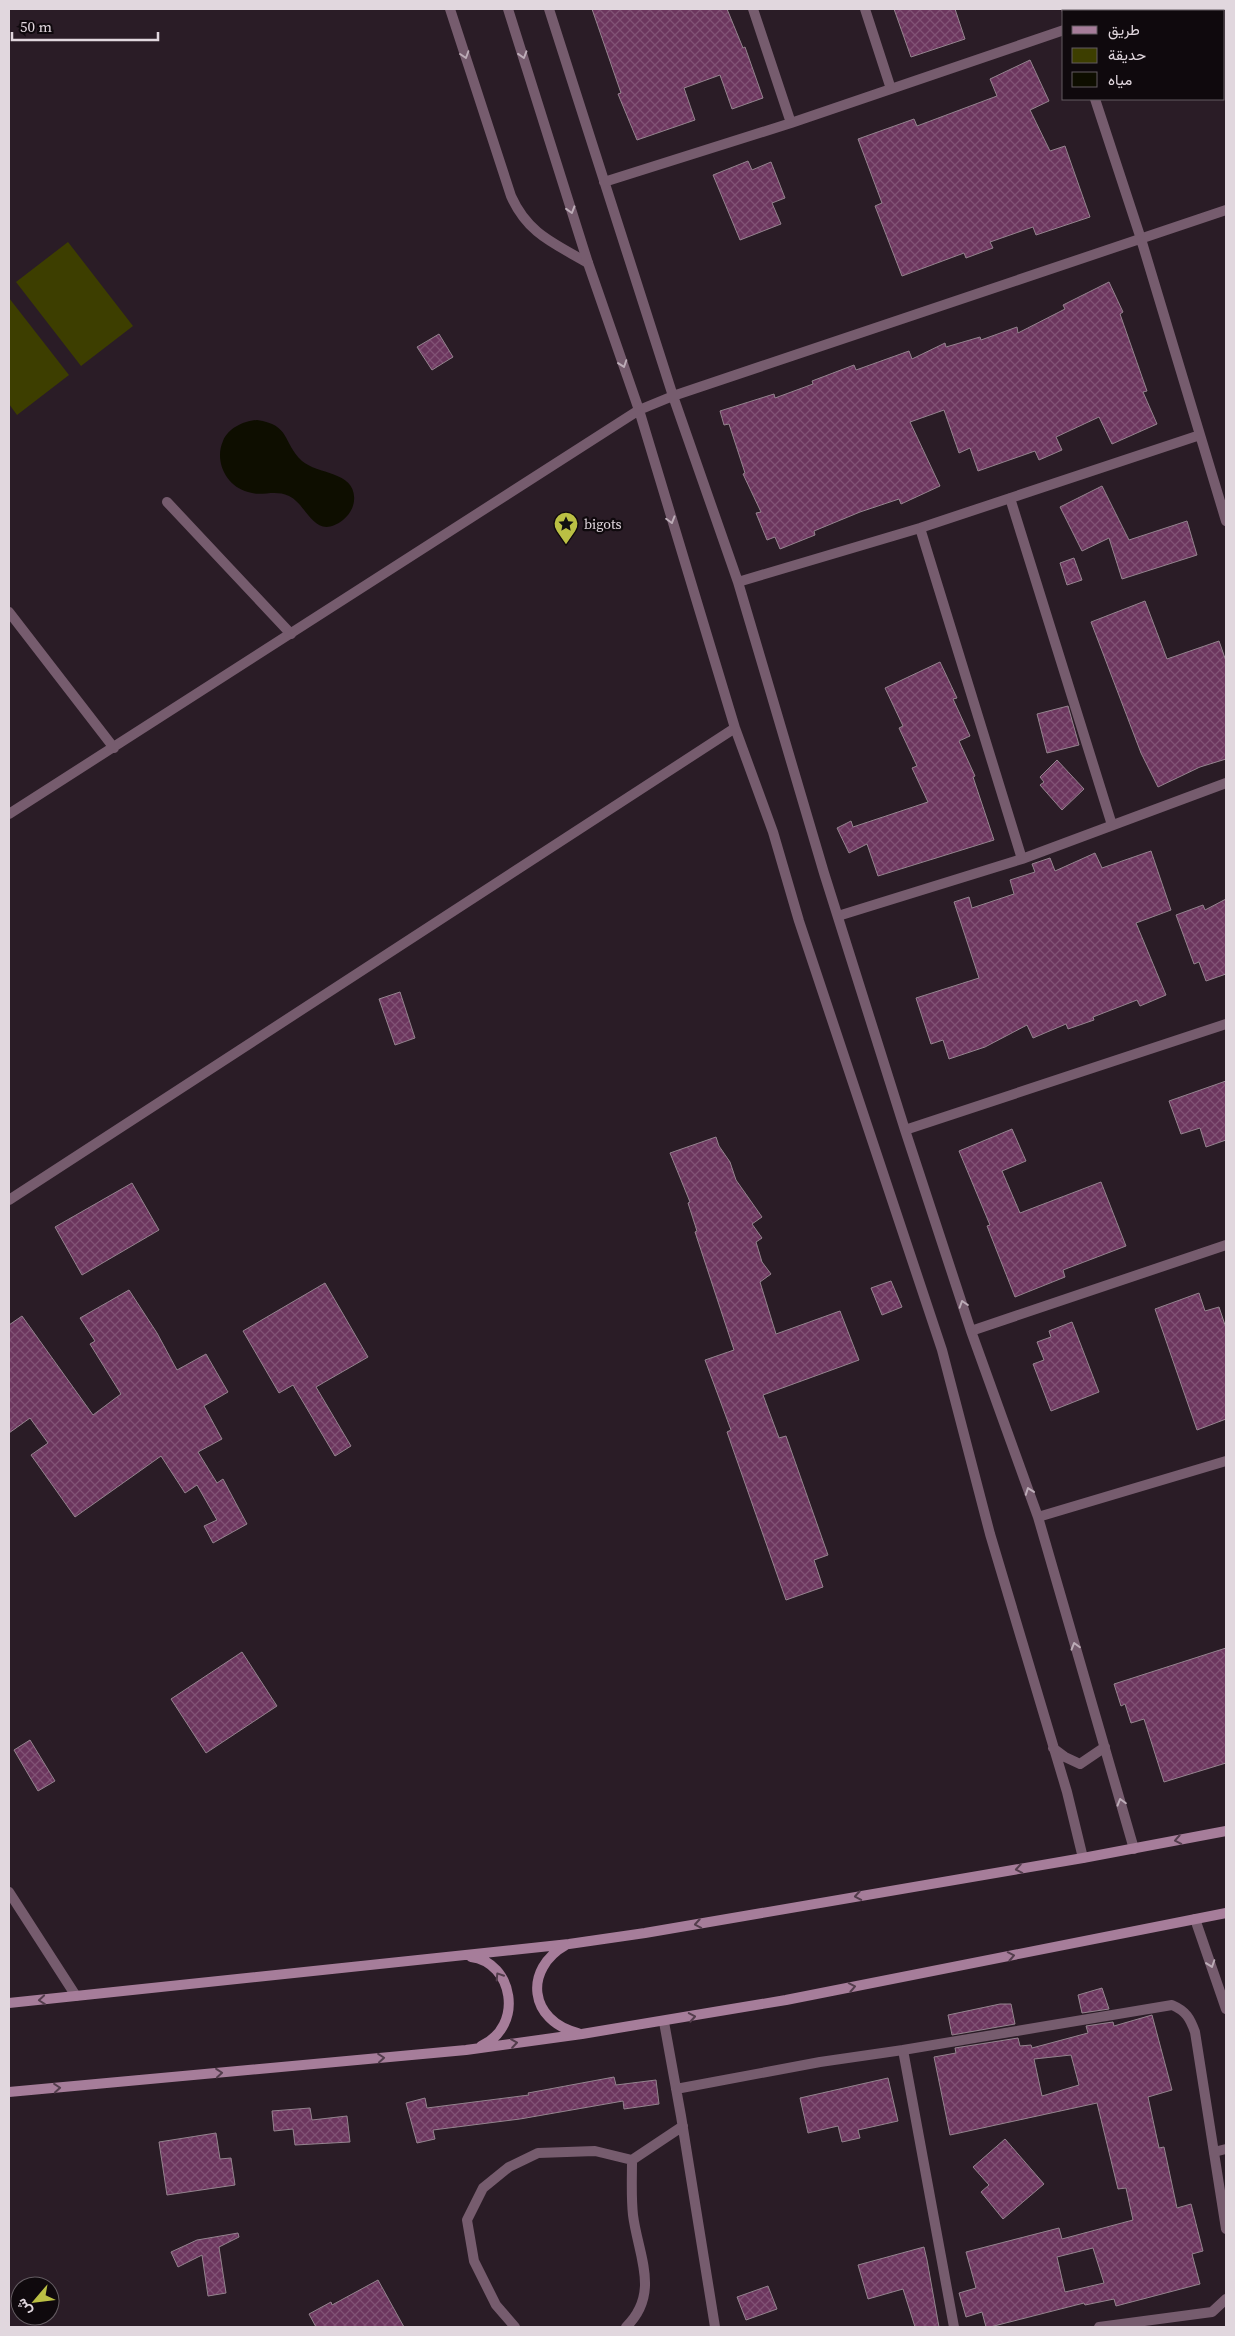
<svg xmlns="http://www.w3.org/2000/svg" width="1235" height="2336" viewBox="0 0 1235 2336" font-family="'Source Serif 4',Vazirmatn,serif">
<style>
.green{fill:#3d3e00}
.water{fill:#0e0e00}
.building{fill:url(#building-cross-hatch);stroke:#94838e;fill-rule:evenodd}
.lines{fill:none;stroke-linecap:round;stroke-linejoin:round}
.lane{stroke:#765c6e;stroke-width:10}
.street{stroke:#765c6e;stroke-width:10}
.secondary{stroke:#a67d9a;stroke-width:10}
.oneway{stroke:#bcacb7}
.oneway2{stroke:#533d4c}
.labels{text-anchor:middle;stroke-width:4.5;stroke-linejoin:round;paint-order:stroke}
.poi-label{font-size:14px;fill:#e1d7de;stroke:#0f090d;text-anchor:start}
</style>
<defs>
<pattern id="building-cross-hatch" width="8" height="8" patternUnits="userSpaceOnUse" patternTransform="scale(1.25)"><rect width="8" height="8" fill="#6c365e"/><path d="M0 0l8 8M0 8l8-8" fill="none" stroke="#815275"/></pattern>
</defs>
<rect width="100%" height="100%" fill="#2a1c26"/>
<!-- green -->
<path class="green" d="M68 242 133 326 81 366 16 282Z
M9 298 69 375 17 415 9 404Z"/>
<!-- water -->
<path class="water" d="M257 420C291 425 282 442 302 461 318 475 357 471 354 501 353 509 349 515 343 520 314 542 308 505 289 496 274 489 262 497 248 492 226 486 214 461 223 441 228 428 244 421 257 420Z"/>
<!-- building -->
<path class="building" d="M592 9H727L743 48 745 47 763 98 732 109 720 75 684 88 695 120 637 140 618 94 621 93Z
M894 9H955L965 39 911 57Z
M1030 60 1049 101 1030 110 1050 151 1065 146 1090 217 1036 235 1033 227 990 242 993 248 966 258 964 253 902 276 875 206 882 203 858 139 914 119 917 126 997 96 990 79Z
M748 161 752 170 771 162 785 198 772 203 781 224 740 240 713 175Z
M1109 282 1123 312 1120 314 1147 391 1143 392 1157 424 1112 444 1099 417 1056 437 1062 450 1039 460 1035 451 978 471 970 448 959 453 944 410 910 422 940 486 901 504 899 499 860 512 814 531 815 535 780 549 775 537 767 540 756 513 761 512 743 474 745 473 729 424 724 425 720 411 774 394 775 398 813 384 812 381 854 365 856 370 909 351 912 359 945 343 946 347 980 337 981 340 1017 327 1018 333 1065 309 1063 305Z
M439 334 453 357 432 370 417 347Z
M1102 486 1129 540 1187 521 1197 555 1122 579 1109 538 1082 551 1060 507Z
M1074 558 1082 580 1067 585 1060 563Z
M1145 601 1167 659 1219 641 1226 661V759L1200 767 1158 787 1141 753 1091 622Z
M940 662 957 698 953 699 970 736 959 741 975 776 973 777 994 840 878 876 867 844 849 853 837 828 851 821 853 827 928 802 912 768 917 766 899 728 903 726 885 688Z
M1068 706 1079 745 1047 753 1037 714Z
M1057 760 1084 789 1062 810 1040 785 1044 782 1040 777Z
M1151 851 1171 910 1136 923 1166 995 1140 1006 1137 1000 1093 1017 1094 1020 1068 1029 1066 1024 1033 1038 1027 1025 985 1047 949 1059 943 1040 931 1044 916 998 979 978 954 902 969 897 972 908 1014 894 1010 880 1035 872 1032 864 1050 858 1055 871 1095 853 1102 868Z
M1226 899V974L1206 981 1199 962 1194 964 1176 915 1203 905 1205 910Z
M400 992 415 1038 395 1045 379 999Z
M1226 1081V1140L1206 1147 1200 1128 1181 1134 1169 1101Z
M1012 1129 1026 1161 1002 1171 1020 1213 1101 1182 1126 1246 1063 1270 1065 1277 1015 1297 987 1226 990 1225 959 1151Z
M716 1137 719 1146 730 1162 736 1180 762 1217 752 1224 762 1238 756 1242 762 1262 771 1274 760 1282 776 1334 840 1311 859 1360 763 1395 779 1438 786 1436 828 1555 814 1560 823 1587 786 1600 727 1432 731 1430 705 1360 734 1350 695 1232 697 1231 688 1203 690 1202 670 1153Z
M132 1183 159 1230 82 1275 55 1227Z
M891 1281 902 1307 882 1315 871 1288Z
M325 1283 368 1357 316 1387 351 1446 335 1456 293 1385 279 1393 243 1331Z
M129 1290 157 1333 177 1370 206 1354 228 1392 204 1406 222 1439 198 1452 217 1483 223 1479 247 1524 213 1543 204 1526 217 1520 197 1485 185 1493 161 1456 75 1517 31 1455 48 1443 30 1418 9 1433V1325L22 1316 93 1415 121 1394 90 1344 95 1341 80 1318Z
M1199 1293 1205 1311 1219 1307 1226 1328V1419L1197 1430 1155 1309Z
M1072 1322 1099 1392 1051 1411 1033 1364 1044 1360 1037 1342 1051 1337 1049 1331Z
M1226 1648V1763L1164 1782 1144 1719 1131 1723 1125 1704 1121 1706 1114 1684Z
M242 1652 277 1706 206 1753 171 1699Z
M30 1740 55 1781 38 1791 14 1750Z
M1102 1988 1109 2009 1082 2013 1078 1995Z
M1000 2004H1011L1015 2024 952 2035 948 2015Z
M1152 2015 1172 2090 1148 2097 1159 2148 1164 2147 1177 2208 1191 2204 1203 2251 1192 2254 1200 2284 1116 2306 1114 2299 1085 2305 1084 2303 990 2327H986L982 2312 966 2317 959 2293 976 2288 966 2252 1059 2228 1062 2239 1133 2220 1126 2188 1118 2189 1097 2103 950 2135 934 2057 956 2053 955 2048 1018 2038 1020 2046 1031 2045 1032 2048 1088 2033 1086 2026 1113 2022 1114 2026ZM1071 2055 1079 2085 1042 2096 1034 2059ZM1093 2248 1104 2283 1065 2292 1057 2257Z
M614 2077 616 2085 656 2080 659 2104 624 2109 623 2101 520 2119 433 2130 435 2139 417 2143 406 2103 425 2098 427 2108 529 2095 528 2093Z
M888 2078 898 2121 858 2130 860 2138 842 2142 838 2126 808 2133 800 2098Z
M310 2108 312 2120 347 2116 350 2142 295 2145 293 2129 274 2131 272 2111Z
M216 2133 220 2159 231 2158 235 2185 167 2195 159 2142Z
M1005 2139 1044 2184 1003 2219 981 2192 989 2185 973 2167Z
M238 2233 239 2237 219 2247 226 2293 208 2296 202 2255 178 2267 171 2252 197 2240Z
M924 2247 927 2260 939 2327H915L903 2289 868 2299 858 2265Z
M378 2280 404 2327H316L309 2314 331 2302 332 2305Z
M768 2286 777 2309 746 2320 737 2297Z"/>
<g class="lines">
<!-- lane -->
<path class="lane" d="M450 9 511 196C528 234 554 243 588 263
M167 502 291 634
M1195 1919 1226 2009
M1214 2152 1226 2149"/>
<!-- street -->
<path class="street" d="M508 9 588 263 639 410 735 728 773 832 799 921 942 1350 990 1534 1067 1792 1083 1858
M549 9 673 396 738 582 824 873 905 1130 971 1331 1038 1517 1134 1849
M753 9 791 123
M865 9 891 89
M1066 9 1067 11
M1095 99 1141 239 1226 521
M604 182 791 123 1064 30
M1010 498 1112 825
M920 528 1022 859
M738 582 920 528 1200 435
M9 612 114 748
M9 814 639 410 673 396 1226 210
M838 916 1022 859 1226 783
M905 1130 1226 1024
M9 1200 735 728
M971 1331 1226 1245
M1038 1517 1226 1461
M1053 1748 1065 1757 1080 1764 1105 1747
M9 1892 76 1996
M664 2022 681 2116 715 2327
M676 2089 820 2062 903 2050
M632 2160 683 2126
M515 2327 496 2305 474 2261 467 2220 483 2188 509 2167 538 2153 595 2151 632 2160C632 2178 631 2197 633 2215 638 2255 661 2293 626 2327
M954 2327 903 2050 1172 2005C1186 2011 1190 2018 1195 2032L1226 2229
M1099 2327 1212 2312 1226 2299"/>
<!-- secondary -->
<path class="secondary" d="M566 1945C523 1969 529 2021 578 2033
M471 1957C513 1962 525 2026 481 2046
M9 2003 569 1944 645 1933 1083 1858 1226 1831
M9 2092 466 2050 582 2034 786 2000 1226 1913"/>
</g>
<!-- one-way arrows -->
<defs><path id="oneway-chevron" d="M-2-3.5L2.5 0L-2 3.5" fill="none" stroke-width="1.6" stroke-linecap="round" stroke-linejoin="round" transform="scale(1.25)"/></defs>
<g class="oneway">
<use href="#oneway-chevron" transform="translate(465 55) rotate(72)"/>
<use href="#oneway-chevron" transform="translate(523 55) rotate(73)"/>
<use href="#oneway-chevron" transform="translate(571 210) rotate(73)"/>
<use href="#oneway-chevron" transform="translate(623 364) rotate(71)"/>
<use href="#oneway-chevron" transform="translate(671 520) rotate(74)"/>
<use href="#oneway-chevron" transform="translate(963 1304) rotate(-108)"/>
<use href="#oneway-chevron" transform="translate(1029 1491) rotate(-110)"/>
<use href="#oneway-chevron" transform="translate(1075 1646) rotate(-106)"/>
<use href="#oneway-chevron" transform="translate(1121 1802) rotate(-106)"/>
<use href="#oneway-chevron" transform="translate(1211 1964) rotate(71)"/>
</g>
<g class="oneway2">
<use href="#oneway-chevron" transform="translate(1178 1840) rotate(169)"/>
<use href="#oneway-chevron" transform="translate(1019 1869) rotate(170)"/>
<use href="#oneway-chevron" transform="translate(858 1896) rotate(170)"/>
<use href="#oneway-chevron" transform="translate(698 1924) rotate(170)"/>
<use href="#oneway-chevron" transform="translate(1011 1956) rotate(-11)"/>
<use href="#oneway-chevron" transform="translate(499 1976) rotate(-123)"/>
<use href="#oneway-chevron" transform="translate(852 1987) rotate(-11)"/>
<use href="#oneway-chevron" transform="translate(42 2000) rotate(175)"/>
<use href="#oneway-chevron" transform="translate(692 2017) rotate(-10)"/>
<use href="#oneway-chevron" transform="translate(514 2043) rotate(-8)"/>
<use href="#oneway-chevron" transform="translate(381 2058) rotate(-5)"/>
<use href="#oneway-chevron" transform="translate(219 2073) rotate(-5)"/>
<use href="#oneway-chevron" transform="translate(57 2088) rotate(-5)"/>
</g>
<!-- icons -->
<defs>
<symbol id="sight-pin" viewBox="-11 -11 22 30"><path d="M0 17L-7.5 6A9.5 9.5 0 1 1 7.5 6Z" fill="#bbc044" stroke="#0f090d"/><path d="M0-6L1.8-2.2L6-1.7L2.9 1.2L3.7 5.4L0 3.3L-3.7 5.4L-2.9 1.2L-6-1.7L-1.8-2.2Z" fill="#111"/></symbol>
</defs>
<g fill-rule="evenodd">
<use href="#sight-pin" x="552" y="510" width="28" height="38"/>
</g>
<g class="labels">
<!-- poi labels -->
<g class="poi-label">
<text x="584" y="529">bigots</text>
</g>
</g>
<!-- border -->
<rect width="1235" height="2336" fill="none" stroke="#e1d7de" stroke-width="20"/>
<!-- legend -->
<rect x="1062" y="10" width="162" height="90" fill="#0f090d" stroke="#635b61"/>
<rect x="1072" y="26" width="25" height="8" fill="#a67d9a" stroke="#635b61"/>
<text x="1108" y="35" font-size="15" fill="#e1d7de">طريق</text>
<rect x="1072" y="48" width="25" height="15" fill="#3d3e00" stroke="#635b61"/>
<text x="1108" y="60" font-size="15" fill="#e1d7de">حديقة</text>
<rect x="1072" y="72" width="25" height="15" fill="#0e0e00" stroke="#635b61"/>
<text x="1108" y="85" font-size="15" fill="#e1d7de">مياه</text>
<!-- north arrow -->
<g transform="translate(35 2301) rotate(242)"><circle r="24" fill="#0f090d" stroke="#635b61"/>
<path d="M0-4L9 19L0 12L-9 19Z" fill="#bbc044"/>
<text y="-8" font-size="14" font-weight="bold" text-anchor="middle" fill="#e1d7de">ش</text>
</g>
<!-- scale -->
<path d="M12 32v8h146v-8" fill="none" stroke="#e1d7de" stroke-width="2.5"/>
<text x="20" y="32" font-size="15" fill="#e1d7de" stroke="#0f090d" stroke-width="4" paint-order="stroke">50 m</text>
</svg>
